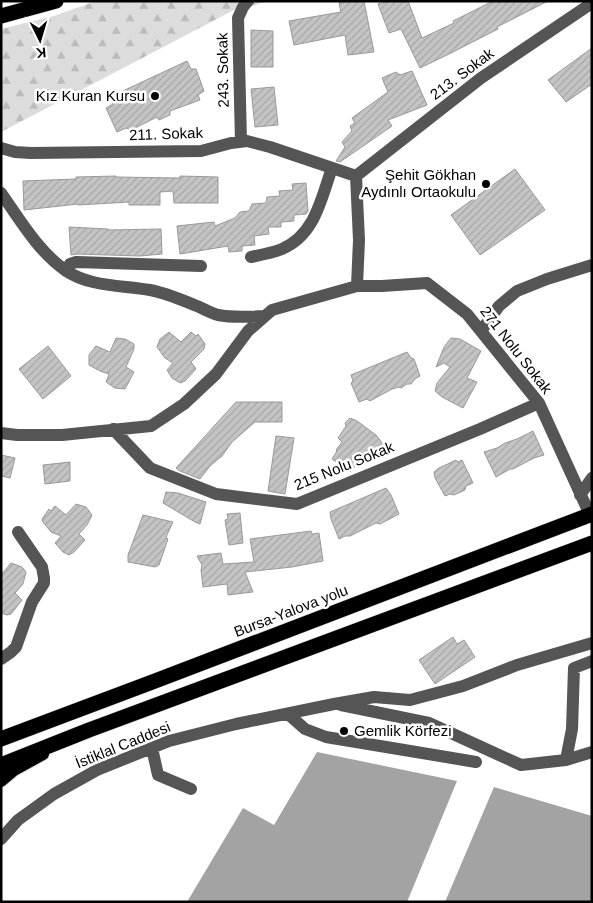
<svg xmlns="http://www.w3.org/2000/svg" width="593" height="903" viewBox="0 0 593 903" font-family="Helvetica,sans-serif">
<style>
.forest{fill:url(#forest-firs)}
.water{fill:#a3a3a3}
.building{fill:url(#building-hatch);stroke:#999}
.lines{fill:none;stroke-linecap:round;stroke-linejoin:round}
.major-casing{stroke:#dbdbdb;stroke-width:14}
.highway-casing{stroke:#dbdbdb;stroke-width:16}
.minor{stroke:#555;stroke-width:12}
.major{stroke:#000;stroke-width:12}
.highway{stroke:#000;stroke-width:15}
.poi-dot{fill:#000;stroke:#fff;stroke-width:2}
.labels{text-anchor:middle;stroke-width:5;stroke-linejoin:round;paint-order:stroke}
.street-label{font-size:15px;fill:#000;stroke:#fff}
.poi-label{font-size:15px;fill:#000;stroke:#fff;text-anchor:end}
</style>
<defs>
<pattern id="forest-firs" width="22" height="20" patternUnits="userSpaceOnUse" patternTransform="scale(1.25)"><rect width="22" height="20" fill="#dcdcdc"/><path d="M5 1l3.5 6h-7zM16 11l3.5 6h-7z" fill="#bbb"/></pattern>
<pattern id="building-hatch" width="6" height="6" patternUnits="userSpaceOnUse" patternTransform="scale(1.25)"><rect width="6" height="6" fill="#c4c4c4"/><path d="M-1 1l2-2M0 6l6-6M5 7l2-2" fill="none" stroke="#a7a7a7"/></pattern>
</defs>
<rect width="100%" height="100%" fill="#fff"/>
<!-- forest -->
<path class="forest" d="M96 1H269L232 11 1 132V29L54 16Z"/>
<!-- water -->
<path class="water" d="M317 752 457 781 407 902H187L243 808 274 825Z
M494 787 592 816V902H445Z"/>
<!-- building -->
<path class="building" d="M348 1H364L374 52 348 55 345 35 294 45 289 21 341 12 339 3Z
M388 1H408L422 38 454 23 453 21 493 1H548L497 27 498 29 449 54 420 68 401 29 389 33 378 4Z
M251 30 273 31V67H251Z
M592 48V84L566 102 548 80Z
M187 61 191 69H196L204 91 198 95 200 100 170 111V115L159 120 157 117 131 130 126 128 117 132 106 108 113 104 110 97Z
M412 71 427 105 388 120 392 126 340 162 336 161 345 147 342 142 352 131 350 126 355 123 352 118 388 92 382 78 396 72 400 75Z
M274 87 278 125 255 127 251 89Z
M515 169 545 210 480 255 451 215Z
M116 176V177L180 178V176L218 177V203H174L173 191 160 192V205H129V202L78 205V204L24 210 23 181 76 179V177Z
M306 183 308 211 306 214 294 215V221L281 222V227H268L269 234 254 236 255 245 242 246V251L229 252 228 246 180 254 177 226 214 222 215 226 235 218 240 212 249 211 252 204 266 203 267 197 280 196 279 191 293 190 292 184Z
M69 227 108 229V230L161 229 162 254 140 256 76 254 71 255Z
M169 332 181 342 191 332 196 336 198 334 205 344 204 349 191 362 196 369 185 381 180 383 172 378 167 370 173 363 165 358 157 347 160 339Z
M116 338 125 339 134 344V349L126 367 134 372 125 389 115 388 106 382 109 374 100 371 89 365V355L96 346 110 352Z
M451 338 460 339 481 351 467 378 477 382 463 408 442 397 435 391 437 383 450 367 444 363 436 367 444 347Z
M48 346 71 376 43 399 19 369Z
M407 352 411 358 414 359 420 376 415 379 411 384H407L401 388 399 387 392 389 370 401 367 399 359 402 351 383 353 381 351 375Z
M236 402H282V422H255L232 442 222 456 210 466 200 479 180 471 176 468Z
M350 418 357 421 376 435 391 454 378 449 367 461 363 458 350 472 332 459 337 451 336 450 342 442 338 438 346 426 345 423Z
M533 431 544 455 534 458 513 469H510L496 477 484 452 497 448 505 443 517 439Z
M276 436 294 438 285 494 268 491Z
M1 455 15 458 10 478 1 476Z
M456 460 458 462 462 460 473 483 466 486 465 490 454 495 450 494 445 496 435 478 434 472 439 468Z
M70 462V481L45 484 43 465Z
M386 488 391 495 399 514 380 524 376 523 350 536H345L339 539 331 519 330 512Z
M166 492 178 493 206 502 200 524 195 522 163 503Z
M76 504 86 507 92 515 87 525 79 534 85 540 74 552 69 555 63 552 55 543 61 536 51 532 43 522 42 519 49 509 51 511 55 506 66 515Z
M240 513 243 543 229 545 225 520 228 519 227 514Z
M143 515 173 522 166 537 168 539 159 565 155 567 128 562V555Z
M311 531 312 534 319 533 323 561 292 567 245 572 253 592 228 595 227 584 203 587 201 570 202 565 197 556 221 553 223 564 254 562 250 539Z
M11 563 22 567 26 572 23 584 15 593 22 600 11 614 7 615 1 613V575Z
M453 637 457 644 464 640 475 657 435 684 419 660Z"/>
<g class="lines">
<defs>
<path id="major" d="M1 781 14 770 43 754"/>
<path id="highway" d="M1 16 56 1
M1 739 155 681 592 514
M1 765 89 730 592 543"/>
</defs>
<!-- major casing -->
<use href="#major" class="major-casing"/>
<!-- highway casing -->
<use href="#highway" class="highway-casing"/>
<!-- minor -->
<path class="minor" d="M241 142 238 18 243 7 248 1
M1 148 15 152 31 153 201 151 231 143 247 141 270 147 356 176
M356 176 481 78 592 3
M1 193C20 220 38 251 65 270 89 287 122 285 150 290 166 293 182 300 197 306 204 309 211 313 218 315 233 318 249 317 264 316
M251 257C261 255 272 253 282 249 315 235 321 199 332 168
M66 271 70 264 76 262 201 266
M357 286H382L427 283 467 314 539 403 590 515
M481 331 499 306 517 291 547 279 592 265
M113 429 150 468 216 494 297 504 480 429 539 403
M1 433 17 435H62L151 426 184 404 216 374 248 331 272 310 357 286 359 240 356 176
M580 495 592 478
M1 659 11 652 16 647 32 602 44 583V578L42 567 18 532
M341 705 429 723 521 765 566 760 572 729 574 668 592 661
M288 714 305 729 326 737 476 762
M152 748 158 775 191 789
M566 760 592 752
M1 839 18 820 54 794 97 770 169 741 236 724 334 704 374 697 410 700 463 686 517 665 592 643"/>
<!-- major -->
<use href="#major" class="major"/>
<!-- highway -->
<use href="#highway" class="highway"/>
</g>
<!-- markers -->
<g class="poi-dot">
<circle cx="155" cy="96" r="5"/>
<circle cx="486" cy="184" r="5"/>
<circle cx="344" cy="731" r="5"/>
</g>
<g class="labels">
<!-- street labels -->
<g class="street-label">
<text transform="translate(223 70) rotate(-91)" y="5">243. Sokak</text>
<text transform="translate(462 74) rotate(-37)" y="5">213. Sokak</text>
<text transform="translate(166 134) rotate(-2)" y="5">211. Sokak</text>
<text transform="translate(516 350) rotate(52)" y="5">271 Nolu Sokak</text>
<text transform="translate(344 466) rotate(-22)" y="5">215 Nolu Sokak</text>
<text transform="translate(291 611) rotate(-21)" y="5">Bursa-Yalova yolu</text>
<text transform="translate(123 745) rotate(-22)" y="5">İstiklal Caddesi</text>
</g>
<!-- poi labels -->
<g class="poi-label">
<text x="145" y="101">Kız Kuran Kursu</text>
<text x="476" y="180">Şehit Gökhan<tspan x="476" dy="17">Aydınlı Ortaokulu</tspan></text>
<text x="354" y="736" text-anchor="start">Gemlik Körfezi</text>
</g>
</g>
<!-- border -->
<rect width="593" height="903" fill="none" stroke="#000000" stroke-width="5"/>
<!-- north arrow -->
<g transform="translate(40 40) rotate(175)" stroke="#ffffff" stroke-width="4" paint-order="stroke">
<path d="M0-4L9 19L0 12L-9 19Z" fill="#000000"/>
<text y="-8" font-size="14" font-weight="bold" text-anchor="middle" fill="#000000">K</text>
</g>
</svg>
